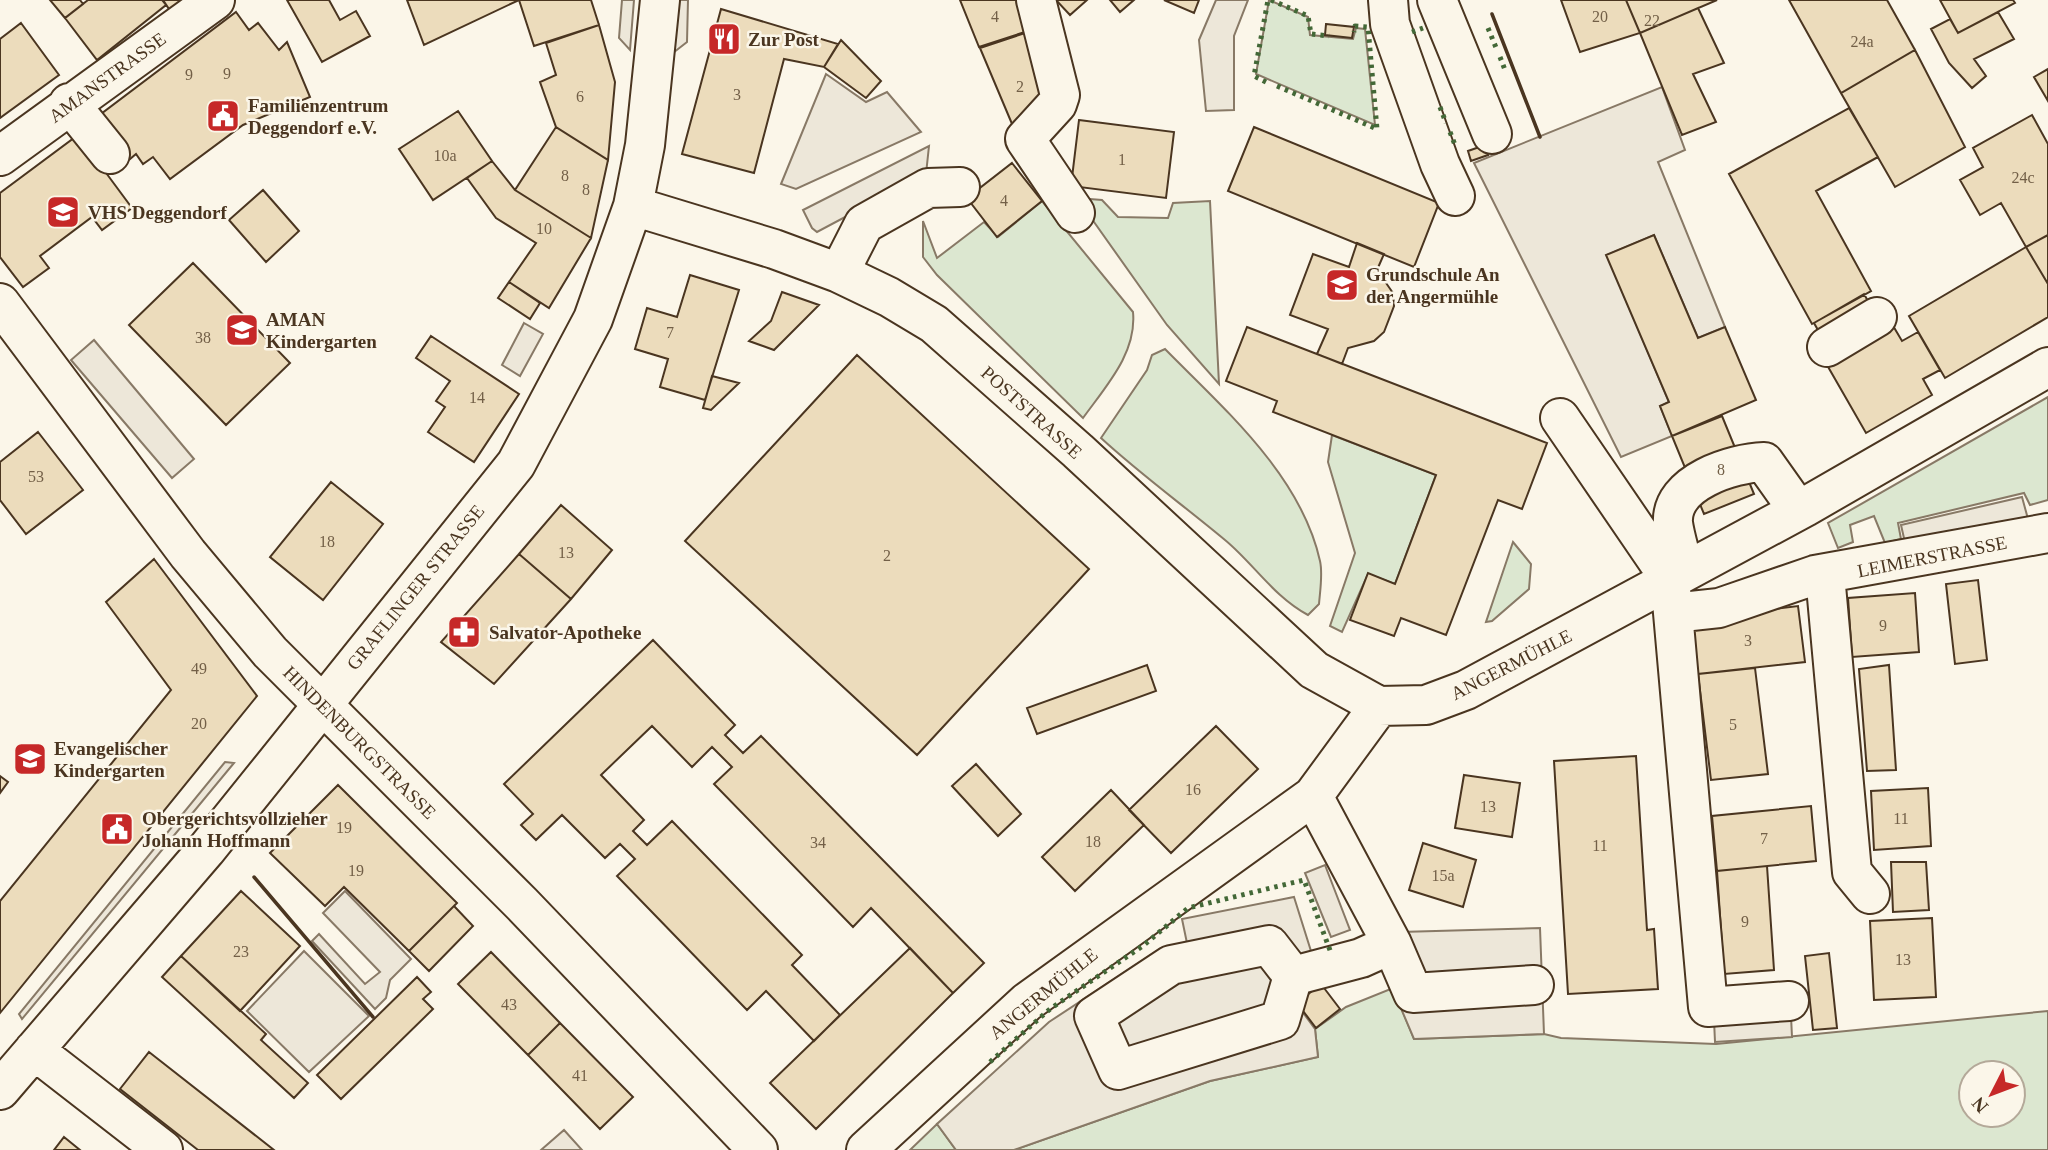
<svg xmlns="http://www.w3.org/2000/svg" width="2048" height="1150" viewBox="0 0 2048 1150" font-family="'Times New Roman',serif">
<style>
.green{fill:#dce7d0;stroke:#887966;stroke-width:2;fill-rule:evenodd}
.parking{fill:#ede7d9;stroke:#887966;stroke-width:2}
.building{fill:#ecdcbc;stroke:#4a3520;stroke-width:2}
.lines{fill:none;stroke-linecap:round;stroke-linejoin:round}
.minor-casing{stroke:#4a3520;stroke-width:42}
.minor{stroke:#fbf6e9;stroke-width:38}
.hedge{stroke:#436837;stroke-width:5;stroke-dasharray:3.5 5;stroke-linecap:butt}
.wall{stroke:#4a3520;stroke-width:3.5}
.labels{text-anchor:middle;stroke-width:5;stroke-linejoin:round;paint-order:stroke}
.number-label{font-size:16px;fill:#725f47}
.poi-label{font-size:19px;font-weight:bold;fill:#4a3520;stroke:#fbf6e9;text-anchor:start}
.street-label{font-size:19px;fill:#4a3520;stroke:#fbf6e9}
</style>
<rect width="100%" height="100%" fill="#fbf6e9"/>
<!-- green -->
<path class="green" d="M1269 0 1308 17 1310 35 1353 39 1356 28 1365 29 1375 125 1256 74Z
M1077 198 1102 200 1118 217 1168 218 1173 203 1210 201 1219 384 1167 325Z
M1042 201 1133 312C1137 353 1106 386 1083 418L937 275 923 257V221L937 258 984 222 998 237Z
M1165 349C1224 409 1301 475 1320 561 1323 574 1320 591 1319 604L1308 615C1274 597 1253 563 1225 540 1183 505 1140 474 1101 438L1147 370 1152 355Z
M2048 397V500L2030 505 2024 493 1898 523 1901 539 1885 543 1874 516 1850 525 1853 542 1838 548 1828 523Z
M1332 435 1436 475 1395 584 1368 574 1342 632 1330 626 1355 553 1328 462Z
M1513 542 1531 564 1529 589 1492 621 1486 622Z
M1393 988 1414 1039 1544 1034 1561 1038 1716 1044 2048 1011V1150H1014L1210 1081 1318 1057 1315 1029 1346 1007ZM1971 1073H2013V1115H1971Z
M937 1124 956 1150H910Z"/>
<!-- parking -->
<path class="parking" d="M622 0H634L630 50 619 38Z
M675 0H688L687 42 673 53Z
M1216 0H1248L1234 36V110L1206 111 1199 40Z
M826 74 866 102 887 92 921 132 796 189 781 184Z
M1662 87 1685 150 1658 162 1725 327 1698 338 1654 235 1607 255 1669 402 1660 406 1672 436 1621 457 1474 163Z
M929 146 926 174 817 232 812 228 803 210Z
M524 323 543 334 520 376 502 365Z
M94 340 194 459 172 478 71 360Z
M2022 497 2028 519 1906 547 1901 525Z
M225 762 234 763 22 1019 19 1014Z
M1325 865 1350 930 1331 937 1305 873Z
M345 891 411 959 390 980 386 998 375 1009 312 941 319 934 365 984 380 972 323 913Z
M1294 897 1321 983 1296 1003 1315 1029 1318 1057 1210 1081 1014 1150H956L937 1124 1049 1022 1163 947 1188 948 1182 919Z
M1540 928 1544 1034 1414 1039 1383 966 1400 932Z
M304 951 369 1016 309 1072 247 1011Z
M1791 1016 1792 1037 1715 1042 1714 1020Z
M564 1130 582 1150H541Z"/>
<!-- building -->
<path class="building" d="M50 0H80L83 4 65 18Z
M88 0H162L166 5 97 60 65 18Z
M163 0H189L171 12Z
M287 0H329L340 20 356 11 370 36 322 62Z
M407 0H519L424 45Z
M519 0H591L599 25 534 46Z
M960 0H1019L1028 31 979 47Z
M1056 0H1087L1070 15Z
M1110 0H1134L1120 12Z
M1164 0H1199L1194 13Z
M1561 0H1626L1640 33 1580 52Z
M1626 0H1717L1640 33Z
M1789 0H1887L1915 50 1841 93Z
M1940 0H2013L2015 3 1958 33Z
M1698 8 1724 63 1693 74 1716 122 1682 135 1640 33Z
M721 9 838 44 824 67 784 59 754 173 682 154Z
M236 12 249 30 258 23 279 50 287 42 310 97 243 125 170 179 153 157 143 164 136 154 130 159 97 117Z
M1998 12 2014 39 1974 59 1986 76 1972 88 1949 63 1931 29 1950 19 1958 33Z
M21 23 59 75 0 118V39Z
M1326 24 1354 27 1352 38 1325 35Z
M599 25 615 82 608 160 556 127 540 82 556 75 546 43Z
M1028 32 1051 99 1015 131 980 48Z
M841 40 881 81 866 98 824 67Z
M1915 50 1965 147 1895 187 1841 93Z
M2048 69V101L2034 77Z
M1849 108 1878 157 1816 191 1871 291 1812 324 1729 174Z
M458 111 492 161 433 200 399 149Z
M2032 115 2048 144V235L2026 247 2001 203 1980 215 1960 180 1983 167 1973 148Z
M1079 120 1174 132 1166 198 1071 186Z
M556 127 608 160 591 238 515 190Z
M1254 127 1439 203 1414 267 1228 191Z
M78 135 132 208 102 230 92 217 40 256 49 268 23 287 0 257V193Z
M1485 145 1488 155 1471 161 1468 151Z
M492 161 515 190 591 238 549 308 509 282 536 243 496 218 467 178Z
M1012 163 1042 201 997 237 967 198Z
M263 190 299 231 266 262 229 220Z
M1654 235 1698 338 1725 327 1756 400 1672 436 1660 406 1669 402 1606 255Z
M2048 235V284L2026 247Z
M1357 243 1384 254 1377 270 1393 293 1394 306 1384 332 1374 341 1348 348 1342 364 1317 354 1328 329 1290 315 1313 254 1349 267Z
M2026 247 2048 284V317L1945 378 1909 316Z
M193 263 290 363 226 425 129 325Z
M690 275 739 290 705 400 660 387 668 359 635 349 647 308 677 317Z
M509 282 540 303 530 319 498 298Z
M782 292 819 305 774 350 749 341 771 321Z
M1864 294 1877 317 1889 319 1902 341 1918 332 1940 370 1923 379 1932 395 1866 433 1823 358 1831 353 1814 323Z
M1247 327 1547 443 1522 509 1498 500 1446 635 1401 618 1394 636 1350 620 1368 573 1395 584 1436 475 1273 412 1277 401 1226 381Z
M431 336 519 394 474 462 428 432 445 407 436 401 450 381 416 358Z
M857 355 1089 569 917 755 685 541Z
M712 376 739 383 711 410 703 408Z
M1722 416 1754 494 1704 514 1672 436Z
M38 432 83 490 26 534 0 500V462Z
M331 482 383 524 323 600 270 557Z
M561 505 612 550 571 599 519 554Z
M519 554 571 599 494 684 441 642Z
M154 559 257 696 0 1013V901L171 690 106 602Z
M1978 580 1987 660 1955 664 1946 584Z
M1915 593 1919 652 1852 657 1848 598Z
M1798 606 1805 662 1698 674 1691 619Z
M653 640 735 725 725 735 743 753 761 736 984 963 953 993 871 908 853 927 714 784 732 767 712 747 692 767 652 726 601 775 644 820 633 831 647 845 672 821 802 955 792 965 840 1015 814 1041 766 991 747 1010 617 876 635 859 620 844 605 858 562 815 536 840 521 825 533 814 504 784Z
M1147 665 1156 691 1037 734 1027 708Z
M1889 665 1896 770 1867 771 1859 669Z
M1755 668 1768 774 1711 780 1698 674Z
M1216 726 1258 769 1171 853 1129 810Z
M1636 756 1647 930 1654 929 1658 989 1568 994 1554 761Z
M976 764 1021 814 998 836 952 786Z
M1464 775 1520 783 1512 837 1455 828Z
M0 776 8 782 0 793Z
M338 785 457 903 409 951 344 887 325 906 270 853Z
M1928 788 1931 846 1874 850 1871 791Z
M1111 790 1144 825 1075 891 1042 857Z
M1811 806 1816 861 1717 871 1712 816Z
M1423 843 1476 860 1463 907 1409 890Z
M1891 862H1926L1929 910 1893 912Z
M1767 866 1774 970 1724 974 1717 871Z
M241 891 300 946 240 1011 181 956Z
M454 906 473 926 429 971 409 951Z
M1932 918 1936 997 1874 1000 1870 921Z
M910 948 953 993 816 1129 770 1083Z
M491 952 560 1023 528 1055 458 984Z
M1829 953 1837 1028 1813 1030 1805 956Z
M181 956 266 1034 261 1040 308 1083 294 1098 162 977Z
M417 977 431 992 423 999 433 1009 341 1099 317 1075Z
M1321 984 1340 1009 1316 1028 1297 1003Z
M560 1023 633 1097 600 1129 528 1055Z
M149 1052 274 1150H198L120 1089Z
M64 1137 80 1150H54Z"/>
<g class="lines">
<defs>
<path id="minor" d="M1036 0 1060 95 1057 104 1025 139 1075 213
M1388 0 1390 24 1440 164 1455 196
M1437 0 1492 134
M69 103 110 154
M0 156 215 0
M633 206 774 249 839 273 889 297 934 324 1078 451 1314 670 1379 706 1426 705 1466 690 1805 507 2048 367
M839 273 864 224 928 188 960 187
M0 303 188 554 270 652 522 904 758 1150
M1827 347 1877 317
M1560 418 1670 579 1708 1007 1789 1001
M1684 571C1681 555 1675 538 1673 523 1670 482 1733 463 1764 462L1798 510
M1829 575 1826 586 1852 872 1870 894
M1673 613 1719 608 1815 575 2048 533
M1392 944 1413 993 1534 985
M1293 976 1280 1020 1118 1070 1094 1016 1171 965 1269 945 1293 976 1361 958 1392 944 1313 796
M34 1050 163 1150
M0 1090 206 850 516 464 593 319 633 206 645 145 660 0
M866 1150 1027 1002 1313 796 1379 706"/>
</defs>
<!-- minor casing -->
<use href="#minor" class="minor-casing"/>
<!-- minor -->
<use href="#minor" class="minor"/>
<!-- hedge -->
<path class="hedge" d="M1271 0 1308 16 1311 34 1329 36
M1488 28 1497 50
M1412 32 1423 28
M1500 57 1505 70
M1266 82 1254 76 1268 0
M1277 86 1377 129 1368 27 1355 26 1354 32
M1440 107 1446 123
M1450 132 1455 145
M990 1062 1050 1009 1144 945 1188 908 1304 880 1331 953"/>
<!-- wall -->
<path class="wall" d="M1492 14 1540 137
M254 877 373 1017"/>
</g>
<!-- icons -->
<defs>
<symbol id="restaurant-square" viewBox="-11 -11 22 22"><rect x="-9" y="-9" width="18" height="18" rx="4" fill="#c62828" stroke="#fbf6e9"/><path d="M-5-6h1v4h1v-4h1v4h1v-4h1v5L-1.5 .5V6h-2V.5L-5-1ZM5-6V6H3V1.5H1.5Q1.5-4 5-6Z" fill="#fff"/></symbol>
<symbol id="civic-square" viewBox="-11 -11 22 22"><rect x="-9" y="-9" width="18" height="18" rx="4" fill="#c62828" stroke="#fbf6e9"/><path d="M-.6-6.5H3V-4.5H.6V-3L4-1V1h2V6H-6V1h2V-1L-.6-3ZM-1.2 2.5V6h2.4V2.5Z" fill="#fff"/></symbol>
<symbol id="university-square" viewBox="-11 -11 22 22"><rect x="-9" y="-9" width="18" height="18" rx="4" fill="#c62828" stroke="#fbf6e9"/><path d="M0-5L7-2L0 1L-7-2ZM-4 1L0 2.5L4 1V4Q0 6-4 4Z" fill="#fff"/></symbol>
<symbol id="school-square" viewBox="-11 -11 22 22"><rect x="-9" y="-9" width="18" height="18" rx="4" fill="#c62828" stroke="#fbf6e9"/><path d="M0-5L7-2L0 1L-7-2ZM-4 1L0 2.5L4 1V4Q0 6-4 4Z" fill="#fff"/></symbol>
<symbol id="pharmacy-square" viewBox="-11 -11 22 22"><rect x="-9" y="-9" width="18" height="18" rx="4" fill="#c62828" stroke="#fbf6e9"/><path d="M-2-6h4v4h4v4h-4v4h-4v-4h-4v-4h4Z" fill="#fff"/></symbol>
</defs>
<g fill-rule="evenodd">
<use href="#restaurant-square" x="705" y="20" width="38" height="38"/>
<use href="#civic-square" x="204" y="97" width="38" height="38"/>
<use href="#university-square" x="44" y="193" width="38" height="38"/>
<use href="#school-square" x="1323" y="266" width="38" height="38"/>
<use href="#school-square" x="223" y="311" width="38" height="38"/>
<use href="#pharmacy-square" x="445" y="613" width="38" height="38"/>
<use href="#school-square" x="11" y="740" width="38" height="38"/>
<use href="#civic-square" x="98" y="810" width="38" height="38"/>
</g>
<g class="labels">
<!-- number labels -->
<g class="number-label">
<text x="995" y="22">4</text>
<text x="1600" y="22">20</text>
<text x="1652" y="26">22</text>
<text x="1862" y="47">24a</text>
<text x="227" y="79">9</text>
<text x="189" y="80">9</text>
<text x="1020" y="92">2</text>
<text x="737" y="100">3</text>
<text x="580" y="102">6</text>
<text x="445" y="161">10a</text>
<text x="1122" y="165">1</text>
<text x="565" y="181">8</text>
<text x="2023" y="183">24c</text>
<text x="586" y="195">8</text>
<text x="1004" y="206">4</text>
<text x="544" y="234">10</text>
<text x="670" y="338">7</text>
<text x="203" y="343">38</text>
<text x="477" y="403">14</text>
<text x="1721" y="475">8</text>
<text x="36" y="482">53</text>
<text x="327" y="547">18</text>
<text x="566" y="558">13</text>
<text x="887" y="561">2</text>
<text x="1883" y="631">9</text>
<text x="1748" y="646">3</text>
<text x="199" y="674">49</text>
<text x="199" y="729">20</text>
<text x="1733" y="730">5</text>
<text x="1193" y="795">16</text>
<text x="1488" y="812">13</text>
<text x="1901" y="824">11</text>
<text x="344" y="833">19</text>
<text x="1764" y="844">7</text>
<text x="1093" y="847">18</text>
<text x="818" y="848">34</text>
<text x="1600" y="851">11</text>
<text x="356" y="876">19</text>
<text x="1443" y="881">15a</text>
<text x="1745" y="927">9</text>
<text x="241" y="957">23</text>
<text x="1903" y="965">13</text>
<text x="509" y="1010">43</text>
<text x="580" y="1081">41</text>
</g>
<!-- poi labels -->
<g class="poi-label">
<text x="748" y="46">Zur Post</text>
<text x="248" y="112">Familienzentrum<tspan x="248" dy="22">Deggendorf e.V.</tspan></text>
<text x="88" y="219">VHS Deggendorf</text>
<text x="1366" y="281">Grundschule An<tspan x="1366" dy="22">der Angermühle</tspan></text>
<text x="266" y="326">AMAN<tspan x="266" dy="22">Kindergarten</tspan></text>
<text x="489" y="639">Salvator-Apotheke</text>
<text x="54" y="755">Evangelischer<tspan x="54" dy="22">Kindergarten</tspan></text>
<text x="142" y="825">Obergerichtsvollzieher<tspan x="142" dy="22">Johann Hoffmann</tspan></text>
</g>
<!-- street labels -->
<g class="street-label">
<text transform="translate(107 77) rotate(-36)" y="7">AMANSTRASSE</text>
<text transform="translate(1032 412) rotate(42)" y="7">POSTSTRASSE</text>
<text transform="translate(1932 556) rotate(-11)" y="7">LEIMERSTRASSE</text>
<text transform="translate(415 587) rotate(-51)" y="7">GRAFLINGER STRASSE</text>
<text transform="translate(1511 664) rotate(-27)" y="7">ANGERMÜHLE</text>
<text transform="translate(360 742) rotate(45)" y="7">HINDENBURGSTRASSE</text>
<text transform="translate(1043 993) rotate(-39)" y="7">ANGERMÜHLE</text>
</g>
</g>
<!-- north arrow -->
<g transform="translate(1992 1094) rotate(228)"><circle r="33" fill="#fbf6e9" stroke="#b4a999" stroke-width="2"/>
<path d="M0-5L12 26L0 18L-12 26Z" fill="#c62828"/>
<text y="-10" font-size="19" font-weight="bold" text-anchor="middle" fill="#4a3520">N</text>
</g>
</svg>
